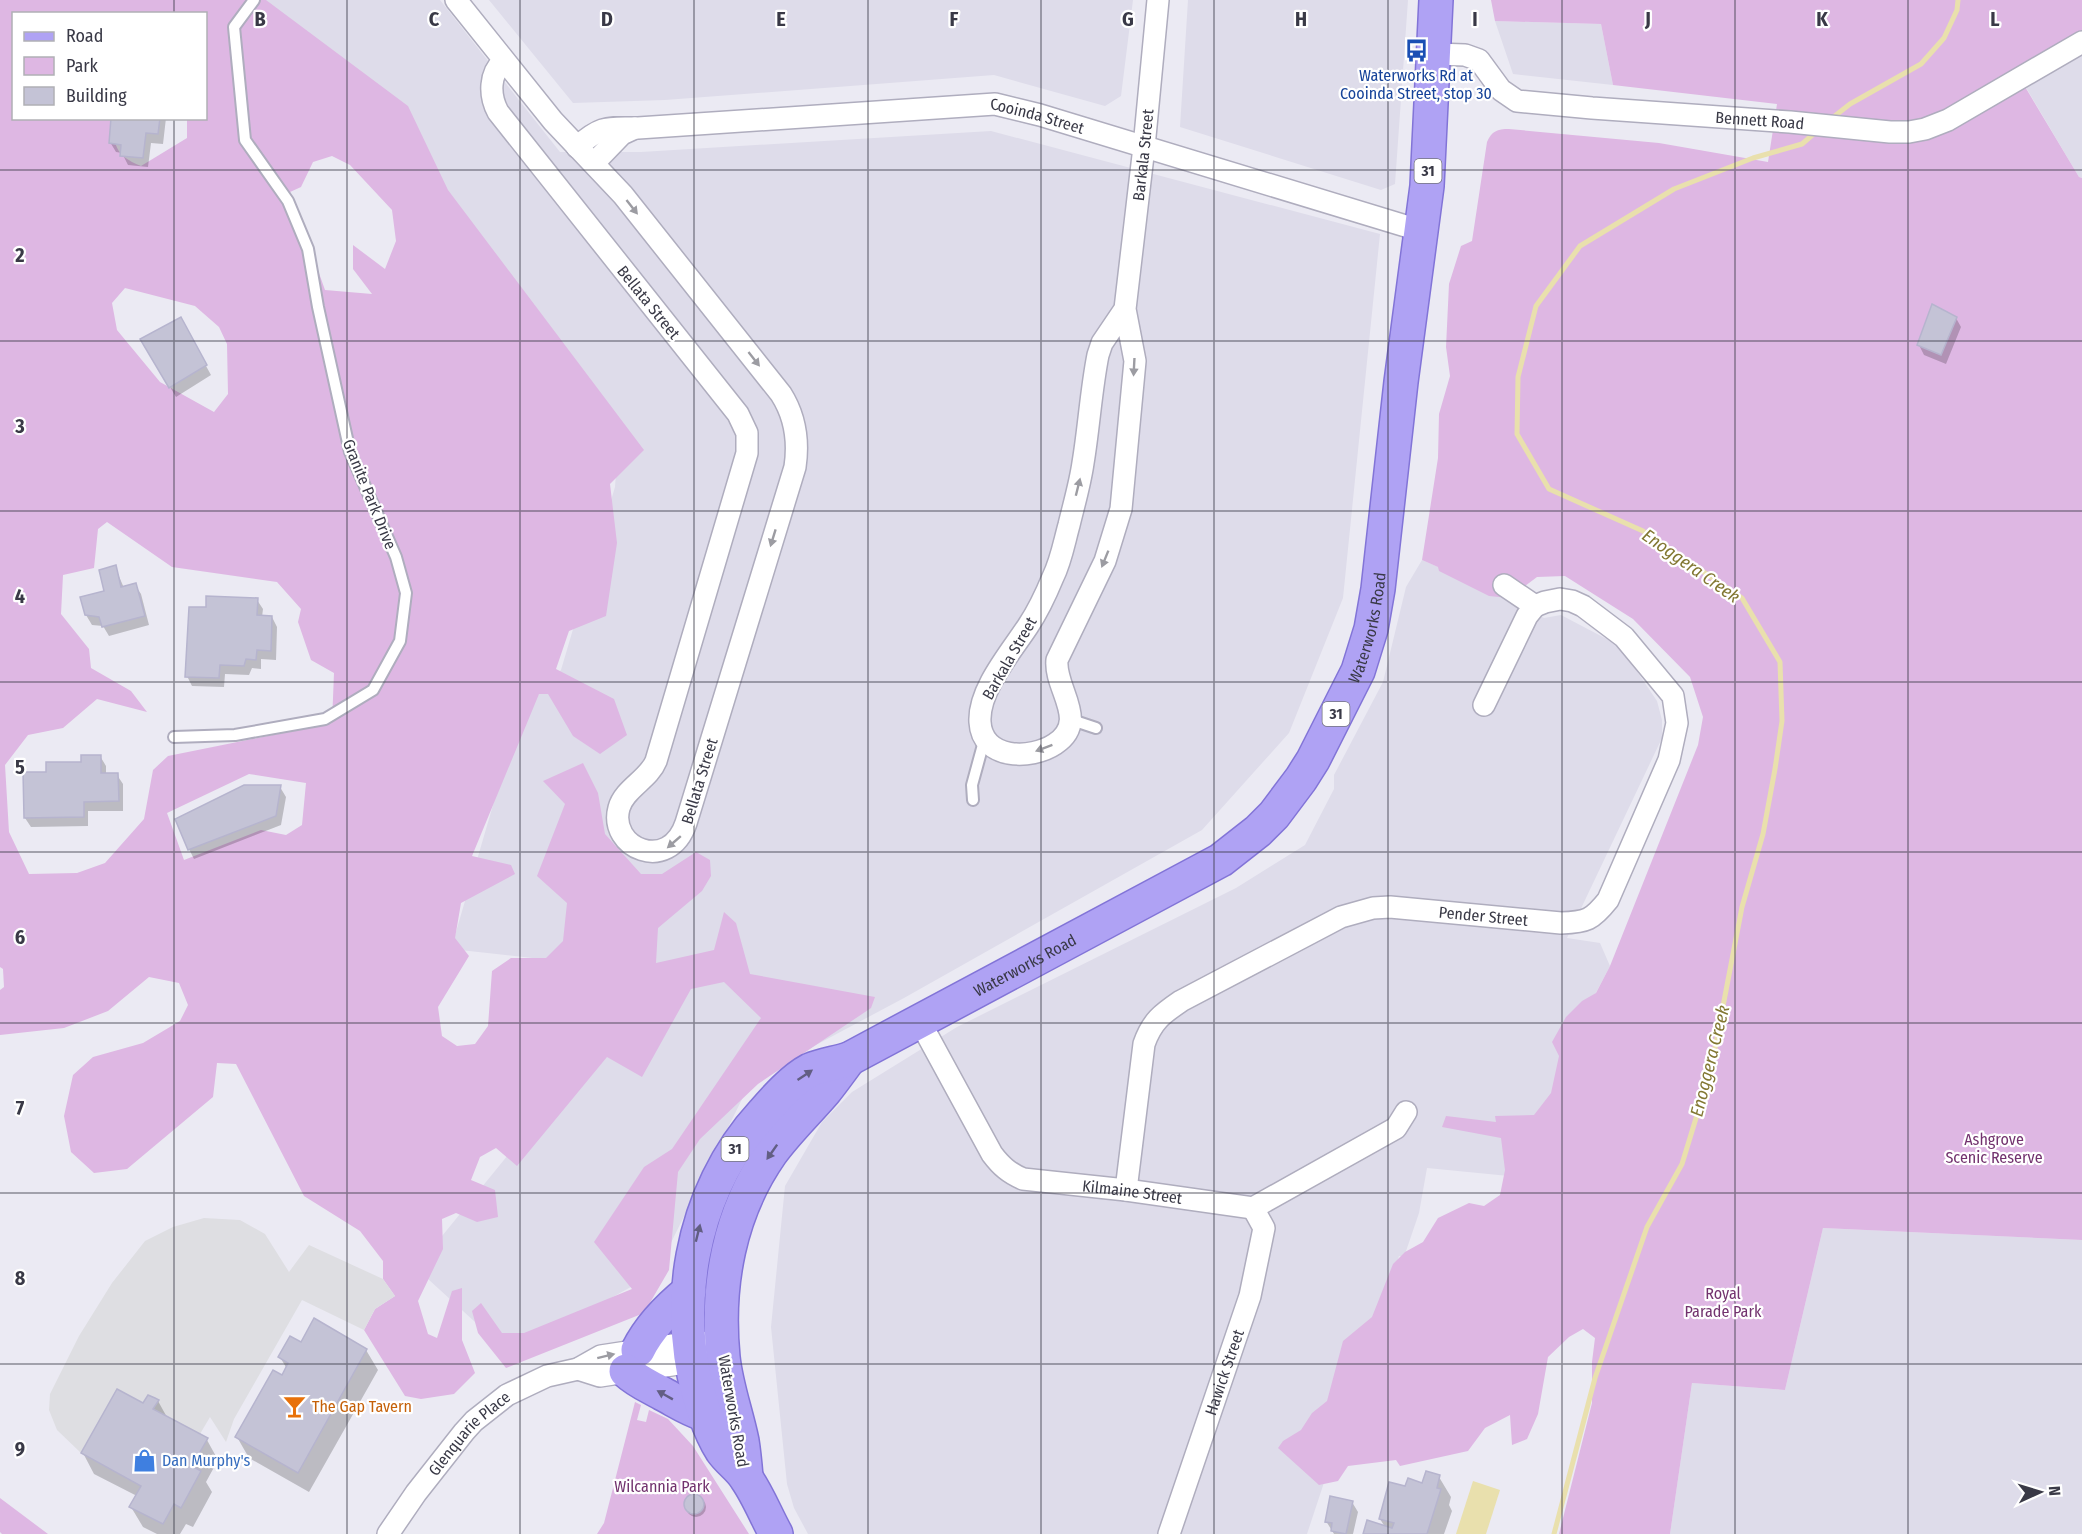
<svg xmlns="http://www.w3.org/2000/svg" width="2082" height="1534" viewBox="0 0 2082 1534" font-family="'Fira Sans Condensed',sans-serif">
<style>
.residential{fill:#dedcea}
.green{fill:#deb7e3;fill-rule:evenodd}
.parking{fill:#dedee2}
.water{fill:#e9e0ad}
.shadow{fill:#0003}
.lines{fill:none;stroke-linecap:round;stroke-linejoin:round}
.stream{stroke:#e9e0ad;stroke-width:5}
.building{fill:#c4c3d6;stroke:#b6b4ce;stroke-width:1.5}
.lane-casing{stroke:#afadbe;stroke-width:14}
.street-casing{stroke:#afadbe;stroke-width:24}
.primary-casing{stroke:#8274d7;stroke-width:36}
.lane{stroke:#fff;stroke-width:10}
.street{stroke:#fff;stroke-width:21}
.primary{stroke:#afa2f4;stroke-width:33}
.oneway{fill:#9c9ca2}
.oneway2{fill:#625e83}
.grid{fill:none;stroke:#393946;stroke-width:1.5;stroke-opacity:0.55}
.labels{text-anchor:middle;stroke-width:4.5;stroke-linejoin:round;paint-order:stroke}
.shield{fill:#fff;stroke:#74747e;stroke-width:1.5}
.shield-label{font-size:15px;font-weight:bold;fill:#393946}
.transit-label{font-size:16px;fill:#164399;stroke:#fff}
.street-label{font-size:16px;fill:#393946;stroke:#fff}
.park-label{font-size:16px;fill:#72326e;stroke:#fff}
.food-label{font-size:16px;fill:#c56008;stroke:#fff;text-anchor:start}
.shop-label{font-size:16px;fill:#366cbe;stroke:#fff;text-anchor:start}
.water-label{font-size:18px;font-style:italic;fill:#827732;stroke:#fff}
.grid-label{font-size:20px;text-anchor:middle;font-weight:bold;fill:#393946;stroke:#fff;stroke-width:4.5;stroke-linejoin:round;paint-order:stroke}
</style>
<rect width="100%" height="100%" fill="#ebeaf3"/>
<!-- residential -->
<path class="residential" d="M264 0H440L560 152H641L991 131 1380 234 1343 598 1289 733 1202 830 904 998 752 1079 656 1273 510 1354 416 1268 657 972 451 949 519 716 561 670 615 487 617 459Z
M489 0H1133L1121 96 1105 106 994 75 665 100 573 103Z
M1188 0H1408L1395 184 1381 190 1180 127Z
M1495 21 1601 24 1613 85 1513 74Z
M2082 30V178L2079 177 2015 69Z
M1422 560 1478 584 1544 618 1561 615 1620 646 1657 701 1662 720V738L1567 938 1600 943 1610 966 1577 1029 1549 1116 1522 1142 1519 1177 1427 1168 1419 1213 1404 1257 1399 1256 1307 1534H808L794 1508 787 1484 771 1327 785 1186 822 1122 852 1092 957 1027 1236 888 1305 845 1334 789V775L1383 682 1406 587Z
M1823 1228 2082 1240V1534H1670L1692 1383 1785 1390Z"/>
<!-- green -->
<path class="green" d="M0 0H266L408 106 448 190 644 450 610 484 617 543 606 616 569 631 556 669 614 699 627 735 600 754 573 736 548 694H539L472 856 511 865 515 874 461 903 455 938 469 956 438 1007 442 1036 457 1046 475 1044 488 1026 492 971 511 958H546L563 941 567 903 537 876 565 804 543 781 583 763 598 793 605 834 641 874H662L696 852 710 860 711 876 702 891 658 928 656 963 714 950 724 912 736 923 750 974 875 997 871 1008 758 1084 700 1139 678 1172 669 1270 644 1313 506 1368 478 1333 472 1311 481 1303 502 1333H524L632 1289 594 1242 644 1167 672 1149 761 1018 724 982 691 989 642 1077 607 1057 517 1166 496 1148 480 1157 471 1180 495 1190 498 1217 477 1222 456 1213 442 1219 443 1249 418 1301 428 1334 437 1338 452 1291 462 1288V1340L475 1373 454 1394 421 1399 405 1396 364 1330 375 1309 395 1296 383 1279V1261L360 1231 304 1196 236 1064 217 1063 213 1097 127 1169 94 1173 71 1152 64 1116 73 1075 93 1057 143 1043 180 1021 188 1005 179 983 149 977 108 1011 64 1028 0 1035V990L4 987 3 969 0 967ZM14 14H206V118L187 119V138L141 166C114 155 114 145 113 118H14ZM332 156 350 165 392 210 396 241 385 269 353 245V269L372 294 325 290 290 192 301 187 313 162ZM125 288 195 306 219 327 227 344 228 394 214 412 160 382 117 330 112 303ZM107 522 172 567 277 582 301 609 298 622 311 660 334 673 332 723 168 756 153 770 144 819 105 863 77 873 29 874 9 832 5 765 28 735 63 728 97 699 147 712 131 691 91 668 89 649 61 614 63 575 94 568 98 529ZM249 774 306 783 302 825 286 835 261 830 184 860 167 813Z
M1491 0H2082V30L2015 70 2079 177 2082 178V1240L1823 1228 1785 1390 1692 1383 1670 1534H1559L1592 1403V1362L1595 1338 1583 1329 1569 1337 1548 1357 1538 1414 1527 1439 1512 1445 1510 1415 1485 1428 1468 1451 1400 1466 1396 1460 1348 1466 1338 1481 1319 1485 1278 1448 1283 1441 1301 1430 1312 1413 1327 1401 1343 1341 1372 1317 1393 1264 1405 1252 1423 1242 1438 1218 1469 1203 1484 1206 1500 1195 1505 1170 1501 1138 1442 1127 1446 1116 1496 1122 1495 1116 1534 1115 1551 1093 1559 1056 1552 1042 1566 1017 1582 1001 1596 993 1610 966 1698 745 1703 717 1690 677 1633 619 1565 576 1537 577 1509 598 1489 596 1439 571 1438 567 1422 560 1438 458 1439 414 1450 376 1446 347 1449 284 1461 246 1472 241 1487 142C1492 131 1497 129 1509 129L1659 143 1768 162 1777 104 1613 85 1601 24 1495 21Z
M635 1402 641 1405 637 1420 646 1422 649 1410 668 1419 693 1446 749 1534H597L604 1523Z
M0 1498 48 1534H2L0 1532Z"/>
<!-- parking -->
<path class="parking" d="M204 1218 240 1220 265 1234 289 1272 309 1245 383 1279 395 1296 375 1309 364 1330 302 1300 234 1419 226 1442 210 1417 200 1434 153 1409 158 1400 148 1395 143 1403 117 1389 81 1453 57 1430 49 1410 50 1394 79 1336 112 1283 145 1241 173 1227Z"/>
<!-- water -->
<path class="water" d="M1473 1481 1500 1490 1486 1534H1456Z"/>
<!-- shadow -->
<path class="shadow" d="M112 118H166L163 144 151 143 148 167 128 165 122 153 116 152 110 142Z
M1956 318 1961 327 1946 364 1924 355 1919 345Z
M180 319 211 375 176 397 142 340Z
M115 567 124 588 135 585 141 594 149 625 109 636 103 626 92 625 86 615 106 592Z
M257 600 263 609 262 617H272L277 627 276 660 261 659V669L252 668 249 675 225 674 224 687 192 686 187 676 207 609Z
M100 756 106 766V775H117L123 784V811H88V826L31 827 25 818 48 773Z
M280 787 286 797 281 825 194 859 189 849Z
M301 1344 366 1350 378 1370 309 1492 249 1458 237 1437 287 1369 280 1357Z
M158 1401 168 1419 207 1440 218 1460 206 1482 212 1492 193 1527 186 1524 180 1534H157L143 1527 131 1507 137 1496 94 1474 83 1453 143 1405Z
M1439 1477 1451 1497 1449 1505 1452 1511 1444 1534H1364L1385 1527 1380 1519 1406 1488 1423 1485Z
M686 1507a10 10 0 1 1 20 0a10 10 0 1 1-20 0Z
M1352 1502 1358 1512 1353 1534H1334L1326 1521Z"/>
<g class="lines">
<!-- stream -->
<path class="stream" d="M1831 119 1850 104 1921 64 1944 38 1957 10 1958 0
M1554 1534 1595 1378 1647 1227 1682 1164 1711 1069 1742 907 1763 834 1775 769 1782 721 1780 662 1742 598 1643 531 1549 489 1517 434 1518 377 1536 306 1580 246 1674 189 1753 158 1802 144 1817 131"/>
</g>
<!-- building -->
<path class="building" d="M111 118H160L158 134 146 133 143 158 120 156 121 145 109 143Z
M1932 304 1957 317 1941 355 1917 345Z
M181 317 207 365 169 388 140 339Z
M116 565 121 587 136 583 145 616 102 627 99 617 85 615 80 597 104 591 99 570Z
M206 596 258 598 257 615 272 616 271 651 257 650 256 660 246 659 244 666 220 665 219 678 185 677 189 607H206Z
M81 755H101V773H118L119 801 84 802V817L24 818 23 772H46V762H81Z
M244 785H281L276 816 188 850 175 819Z
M314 1318 367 1349 298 1473 235 1437 273 1370 282 1375 288 1363 278 1357 290 1336 301 1342Z
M117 1389 143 1403 148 1395 155 1398 159 1400 153 1409 208 1438 192 1466 201 1471 181 1508 174 1504 163 1524 129 1507 141 1486 81 1453Z
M1426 1471 1440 1475 1437 1488 1441 1489 1427 1534H1363L1367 1520 1392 1528 1394 1523 1379 1519 1389 1482 1405 1486 1408 1478 1422 1483Z
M684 1504a10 10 0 1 1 20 0a10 10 0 1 1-20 0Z
M1330 1496 1353 1501 1346 1534 1331 1531 1332 1523 1325 1522Z"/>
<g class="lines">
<defs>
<path id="lane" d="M1071 714 1078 722 1096 728
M174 737 235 735 325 719 373 690 400 641 406 593 396 557 350 452 318 307 308 249 288 201 245 140 234 27 254 0
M973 800 972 785 984 741"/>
<g id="street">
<path d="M456 0 553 121 623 195 781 394C795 416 799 440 795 467L686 823C669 874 608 848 619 808 624 789 649 779 656 761L747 453V433L738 414 498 112C489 95 489 74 504 60"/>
<path id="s1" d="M1435 54 1465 55 1479 60 1501 90 1517 101 1592 108 1790 122 1890 132H1909L1925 129 1948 120 2082 42"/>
<path id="s2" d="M577 147C602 125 607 128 638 128L995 104 1040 115 1422 231"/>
<path d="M594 163 622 134 635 128"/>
<path id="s3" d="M1125 309 1102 343 1098 355C1091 390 1089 427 1083 463 1080 484 1074 504 1069 525 1064 543 1061 561 1053 577 1046 594 1038 611 1028 626 1011 652 978 690 980 722 982 760 1031 760 1055 744 1090 721 1054 689 1057 660L1105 561 1121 509 1135 361 1125 309 1144 147 1158 0"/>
<path d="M1484 705 1527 616 1535 606"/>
<path id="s4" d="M919 1020 992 1154C1001 1166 1009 1173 1023 1179L1126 1190 1253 1208 1396 1128 1406 1112"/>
<path id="s5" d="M1126 1190 1144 1044C1152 1021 1162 1014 1181 1001L1341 917 1373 908 1390 907 1561 923C1587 922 1592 920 1608 900L1669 760 1677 723 1673 696 1624 637 1583 606 1572 601 1560 599 1545 602 1535 606 1504 585"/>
<path d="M578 1369 600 1376 704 1360"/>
<path id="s6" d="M388 1534 416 1493 464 1432 474 1421 507 1395 547 1376 578 1369 601 1356 699 1341"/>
<path id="s7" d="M1169 1534 1250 1296 1264 1228 1253 1208"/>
</g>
<g id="primary">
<path d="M638 1350C650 1326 668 1308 689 1291"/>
<path d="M626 1371C638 1382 649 1386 663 1394 678 1402 688 1409 706 1415"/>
<path d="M746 1477C745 1465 744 1453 742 1441 736 1412 726 1386 723 1357 716 1285 729 1213 771 1153 787 1131 807 1112 825 1091 833 1081 841 1070 849 1059"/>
<path id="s8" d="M776 1534C766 1516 758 1495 746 1478 740 1468 729 1461 722 1451 715 1440 709 1426 705 1414 669 1313 690 1192 763 1113 776 1098 793 1079 810 1070 822 1065 837 1063 849 1059L1221 860 1258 831 1274 815 1301 779 1313 760 1358 671 1371 629 1378 589 1401 382 1427 186 1436 0"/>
</g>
</defs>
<!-- lane casing -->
<use href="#lane" class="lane-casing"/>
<!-- street casing -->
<use href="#street" class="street-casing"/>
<!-- primary casing -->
<use href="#primary" class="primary-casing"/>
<!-- lane -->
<use href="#lane" class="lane"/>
<!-- street -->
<use href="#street" class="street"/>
<!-- primary -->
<use href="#primary" class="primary"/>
</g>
<!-- one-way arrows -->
<defs><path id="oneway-solid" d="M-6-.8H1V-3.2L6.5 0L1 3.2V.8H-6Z" transform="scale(1.5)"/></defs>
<g class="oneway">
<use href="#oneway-solid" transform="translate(632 207) rotate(52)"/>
<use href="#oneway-solid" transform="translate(754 359) rotate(52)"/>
<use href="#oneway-solid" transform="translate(1134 367) rotate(93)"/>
<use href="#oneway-solid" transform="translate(1078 487) rotate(-76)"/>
<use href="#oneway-solid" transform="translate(773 538) rotate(107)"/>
<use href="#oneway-solid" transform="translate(1105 559) rotate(112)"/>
<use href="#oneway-solid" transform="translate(1044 748) rotate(159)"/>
<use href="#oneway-solid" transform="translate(674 842) rotate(139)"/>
<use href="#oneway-solid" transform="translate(606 1356) rotate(-14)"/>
</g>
<g class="oneway2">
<use href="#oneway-solid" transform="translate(805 1075) rotate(-34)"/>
<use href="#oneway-solid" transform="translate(772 1152) rotate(125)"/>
<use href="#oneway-solid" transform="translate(698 1233) rotate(-76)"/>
<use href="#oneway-solid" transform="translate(665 1395) rotate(-151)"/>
</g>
<!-- grid -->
<path class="grid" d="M174 0V14M347 0V1534M520 0V1534M694 0V1534M868 0V1534M1041 0V1534M1214 0V1534M1388 0V1534M1562 0V1534M1735 0V1534M1908 0V1534M174 118V1534M0 170H2082M0 341H2082M0 511H2082M0 682H2082M0 852H2082M0 1023H2082M0 1193H2082M0 1364H2082"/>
<!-- icons -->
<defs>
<symbol id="bus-bare" viewBox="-9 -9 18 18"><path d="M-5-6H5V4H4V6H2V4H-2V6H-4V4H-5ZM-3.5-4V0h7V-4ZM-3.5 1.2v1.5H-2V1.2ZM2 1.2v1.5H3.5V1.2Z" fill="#1a4fb4" stroke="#fff" stroke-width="2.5" paint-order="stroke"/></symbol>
<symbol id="bar-bare" viewBox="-9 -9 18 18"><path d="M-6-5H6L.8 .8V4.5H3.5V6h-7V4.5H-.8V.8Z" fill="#e8710a" stroke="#fff" stroke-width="2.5" paint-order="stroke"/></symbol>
<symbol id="shop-bare" viewBox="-9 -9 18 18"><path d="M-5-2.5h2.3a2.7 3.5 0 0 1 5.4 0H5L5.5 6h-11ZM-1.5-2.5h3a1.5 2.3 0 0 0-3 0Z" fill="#3f7fe0" stroke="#fff" stroke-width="2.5" paint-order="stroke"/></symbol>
</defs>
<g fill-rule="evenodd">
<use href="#bus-bare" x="1400" y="34" width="33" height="33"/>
<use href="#bar-bare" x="278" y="1390" width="33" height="33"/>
<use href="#shop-bare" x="128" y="1444" width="33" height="33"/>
</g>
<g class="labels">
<!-- shield labels -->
<g class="shield">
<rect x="1414.5" y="159" width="27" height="24" rx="4.5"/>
<rect x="1322.5" y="702" width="27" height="24" rx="4.5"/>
<rect x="721.5" y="1137" width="27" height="24" rx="4.5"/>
</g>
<g class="shield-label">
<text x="1428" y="176">31</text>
<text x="1336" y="719">31</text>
<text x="735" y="1154">31</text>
</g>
<!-- transit labels -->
<g class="transit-label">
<text x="1416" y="81">Waterworks Rd at<tspan x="1416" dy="18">Cooinda Street, stop 30</tspan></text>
</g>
<!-- street labels -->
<g class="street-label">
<text dy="6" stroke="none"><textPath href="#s2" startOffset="468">Cooinda Street</textPath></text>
<text dy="6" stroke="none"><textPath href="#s1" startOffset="345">Bennett Road</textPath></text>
<text dy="6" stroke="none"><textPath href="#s3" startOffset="1152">Barkala Street</textPath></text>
<text transform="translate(649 302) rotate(51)" y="6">Bellata Street</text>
<text transform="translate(370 494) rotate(68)" y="6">Granite Park Drive</text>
<text dy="6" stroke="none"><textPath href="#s8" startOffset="1270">Waterworks Road</textPath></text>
<text transform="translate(1009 658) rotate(-60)" y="6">Barkala Street</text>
<text transform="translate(699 781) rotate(-73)" y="6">Bellata Street</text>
<text dy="6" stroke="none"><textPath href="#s5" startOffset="530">Pender Street</textPath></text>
<text dy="6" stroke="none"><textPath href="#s8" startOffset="766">Waterworks Road</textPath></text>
<text dy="6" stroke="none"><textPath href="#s4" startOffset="303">Kilmaine Street</textPath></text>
<text dy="6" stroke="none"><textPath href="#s7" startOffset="171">Hawick Street</textPath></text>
<text transform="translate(734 1411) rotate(80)" y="6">Waterworks Road</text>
<text dy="6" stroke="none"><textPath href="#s6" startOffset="130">Glenquarie Place</textPath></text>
</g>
<!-- park labels -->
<g class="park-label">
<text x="1994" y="1145">Ashgrove<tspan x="1994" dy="18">Scenic Reserve</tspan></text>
<text x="1723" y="1299">Royal<tspan x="1723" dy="18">Parade Park</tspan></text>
<text x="662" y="1492">Wilcannia Park</text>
</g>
<!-- food labels -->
<g class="food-label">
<text x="312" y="1412">The Gap Tavern</text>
</g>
<!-- shop labels -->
<g class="shop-label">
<text x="162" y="1466">Dan Murphy's</text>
</g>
<!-- water labels -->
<g class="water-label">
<text transform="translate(1691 566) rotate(35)" y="6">Enoggera Creek</text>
<text transform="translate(1710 1061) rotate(-76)" y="6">Enoggera Creek</text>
</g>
</g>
<g class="grid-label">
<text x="260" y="26">B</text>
<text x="434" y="26">C</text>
<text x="607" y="26">D</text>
<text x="781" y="26">E</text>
<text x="954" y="26">F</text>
<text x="1128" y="26">G</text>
<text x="1301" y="26">H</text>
<text x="1475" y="26">I</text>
<text x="1648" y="26">J</text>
<text x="1822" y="26">K</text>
<text x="1995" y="26">L</text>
<text x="20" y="262">2</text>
<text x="20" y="433">3</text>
<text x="20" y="603">4</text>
<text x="20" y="774">5</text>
<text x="20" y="944">6</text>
<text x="20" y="1115">7</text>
<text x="20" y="1285">8</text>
<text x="20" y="1456">9</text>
</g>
<!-- legend -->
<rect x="12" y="12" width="195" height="108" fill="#ffffff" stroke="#b0b0b5" stroke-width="1.5"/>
<rect x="24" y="32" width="30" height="9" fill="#afa2f4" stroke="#b0b0b5" stroke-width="1.5"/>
<text x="66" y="42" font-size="18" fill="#393946">Road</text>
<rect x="24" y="57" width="30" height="18" fill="#deb7e3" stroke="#b0b0b5" stroke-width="1.5"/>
<text x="66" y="72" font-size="18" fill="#393946">Park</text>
<rect x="24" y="87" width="30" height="18" fill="#c4c3d6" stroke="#b0b0b5" stroke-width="1.5"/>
<text x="66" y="102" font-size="18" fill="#393946">Building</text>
<!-- north arrow -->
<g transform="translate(2040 1492) rotate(86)" stroke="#ffffff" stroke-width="4.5" paint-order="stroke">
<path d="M0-4.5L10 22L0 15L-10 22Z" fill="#393946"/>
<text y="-9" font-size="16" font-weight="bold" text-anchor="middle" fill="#393946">N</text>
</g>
</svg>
